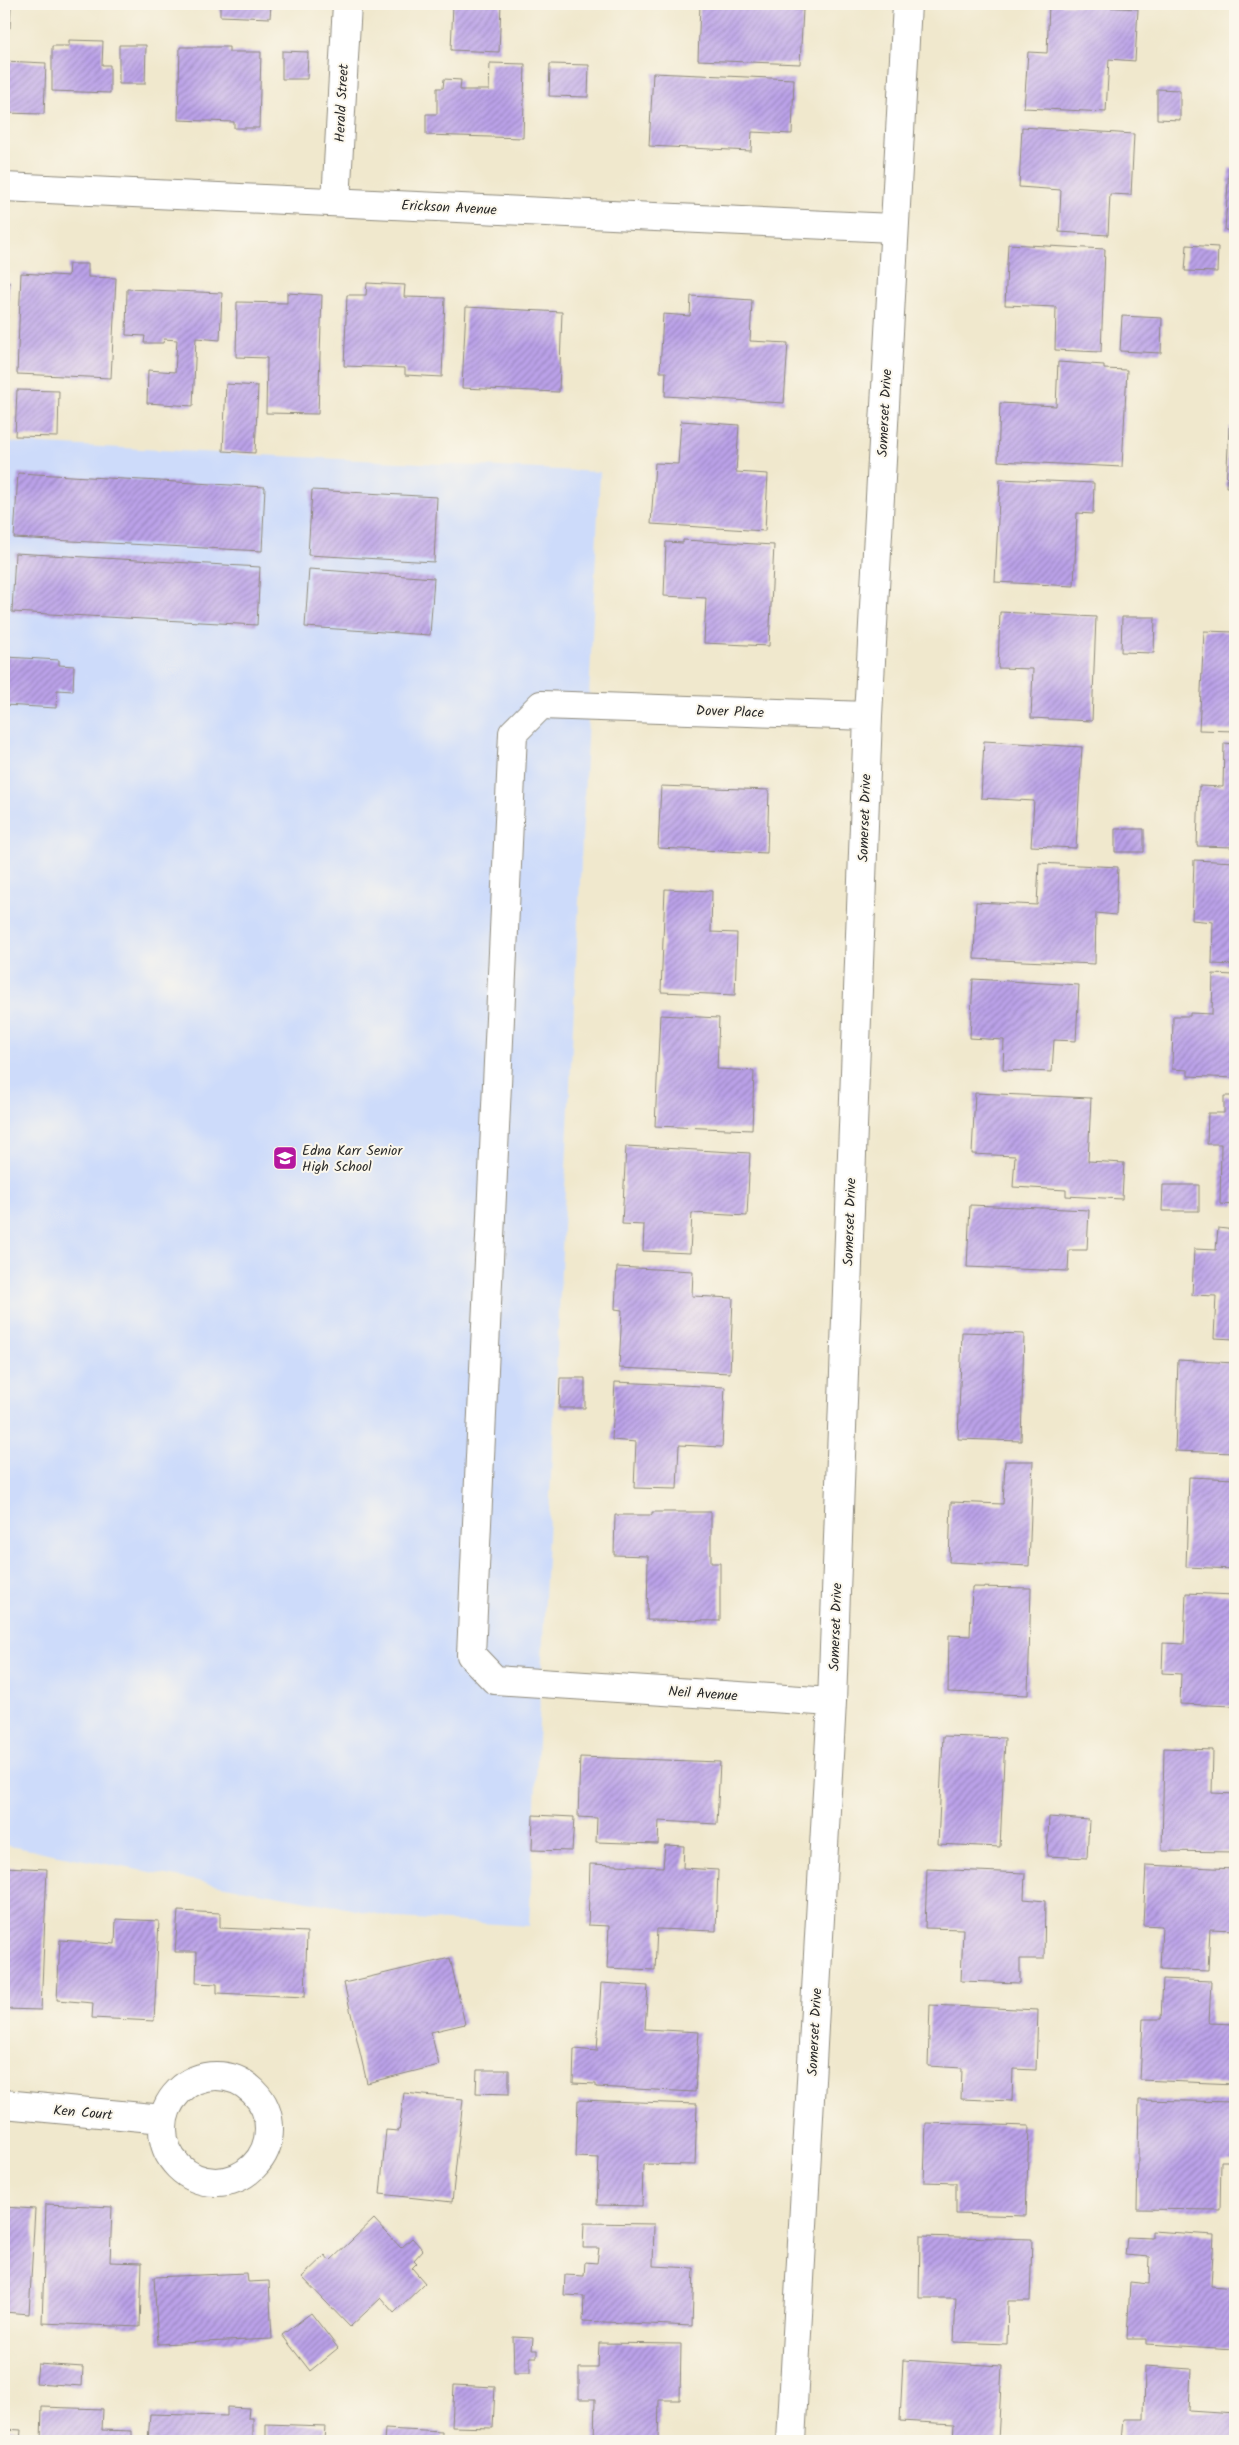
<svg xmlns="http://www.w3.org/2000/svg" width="1239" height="2445" viewBox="0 0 1239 2445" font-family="Kalam,sans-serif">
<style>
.built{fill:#cddbfa}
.building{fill:url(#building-hatch)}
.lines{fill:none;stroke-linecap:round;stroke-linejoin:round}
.minor-casing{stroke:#8e8a7c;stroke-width:30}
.minor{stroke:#fff;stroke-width:28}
.labels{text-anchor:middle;stroke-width:4;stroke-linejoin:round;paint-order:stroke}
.street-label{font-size:14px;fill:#2b2b2b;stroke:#fbf7ec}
.poi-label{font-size:14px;fill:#2b2b2b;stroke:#fbf7ec;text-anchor:start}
</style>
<defs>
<pattern id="building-hatch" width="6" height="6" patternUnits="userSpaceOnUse" patternTransform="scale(1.25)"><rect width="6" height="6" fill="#bba2e9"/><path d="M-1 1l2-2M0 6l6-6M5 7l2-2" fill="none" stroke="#9884bd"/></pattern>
</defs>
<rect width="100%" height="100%" fill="#fbf7ec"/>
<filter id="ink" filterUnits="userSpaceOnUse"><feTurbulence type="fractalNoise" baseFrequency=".02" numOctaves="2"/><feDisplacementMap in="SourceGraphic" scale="10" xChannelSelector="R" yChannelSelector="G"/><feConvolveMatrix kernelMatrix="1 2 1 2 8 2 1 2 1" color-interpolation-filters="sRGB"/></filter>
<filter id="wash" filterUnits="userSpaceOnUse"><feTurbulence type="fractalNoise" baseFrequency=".0096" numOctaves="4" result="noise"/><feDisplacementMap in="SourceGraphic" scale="20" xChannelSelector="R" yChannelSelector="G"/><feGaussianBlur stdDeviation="1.12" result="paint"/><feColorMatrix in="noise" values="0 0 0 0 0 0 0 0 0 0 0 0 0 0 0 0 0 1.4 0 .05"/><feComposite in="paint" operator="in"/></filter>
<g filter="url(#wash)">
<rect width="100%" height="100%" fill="#f0e8cd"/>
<!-- built -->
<path class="built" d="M4 442 600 472 529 1926 399 1918 4 1845Z"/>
<g id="blocks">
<!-- building -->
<path class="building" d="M4 4H11L10 28H4Z
M220 4H271L270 18 220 16Z
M453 4H501L499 52 451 50Z
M700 4H764V8L803 10 800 64 698 60Z
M1049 4 1138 9 1135 61 1109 59 1106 112 1024 108 1028 52 1047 53Z
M69 40 103 41 102 65H110V93L52 91V46H69Z
M119 45H146L145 84H119Z
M180 47H229V52H261L259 128H234V122L178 120Z
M282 51 308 52 307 79H282Z
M4 61 46 63 44 114 4 113Z
M490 63 525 64 523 138 426 135V114H437V88H443L444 79 461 80 460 90H489Z
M550 64 589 65 588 97 549 96Z
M653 73 794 79 792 134 752 132 751 151 649 146Z
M1157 89 1180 90V120L1157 119Z
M1022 127 1134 134 1131 195 1110 194 1108 235 1059 232 1061 190 1019 187Z
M1229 168 1235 169V231L1225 230Z
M1008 244 1105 249 1101 352 1055 350 1056 307 1005 305Z
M1187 245 1218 247 1217 272 1185 271Z
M69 264H88V277L116 278 111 378 17 374 21 273 68 276Z
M4 282H9L7 333H4Z
M367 283 405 285 404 297 445 298 442 377 405 375V368L344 366 347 295H366Z
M127 289 222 293 220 340 196 338 193 406 147 403 148 370 175 372 177 340 164 339 163 343H144L145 336 126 335Z
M287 293 322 295 318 414 266 413 267 358 236 357 237 302 287 303Z
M691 296 752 300 750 341 788 343 784 403 665 396 666 372H660L663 314 690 316Z
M466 307 562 312 559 392 462 388Z
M1122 316 1162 318 1161 353 1120 351Z
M1058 362 1104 365V369L1127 370 1122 467 998 461 1000 403 1056 406Z
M226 384 258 386 255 453 223 451Z
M17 390 59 391 58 437 15 436Z
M681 421 739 425 736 472 768 474 765 531 651 524 655 463 678 464Z
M1229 427 1235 428V487H1226Z
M18 473 265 487 262 551 14 538Z
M1000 479 1094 483 1093 514 1077 513 1074 586 995 582Z
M312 490 437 497 434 562 308 555Z
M683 540 774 545 769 646 704 643 706 598 664 596 666 542 683 543Z
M15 553 260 567 257 625 12 612Z
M1234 553 1235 554V615H1231Z
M309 569 434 578 430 635 305 627Z
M1000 612 1096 617 1092 721 1031 718 1033 669 998 668Z
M1122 617H1155L1154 653 1121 652Z
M1204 631 1235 632V731L1199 730Z
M6 657 59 660V665L74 666 73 691 57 690 56 708 4 705Z
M984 741 1082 747 1076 848 1031 846 1034 801 981 798Z
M1224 743 1235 744V847L1197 846 1199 786 1223 787Z
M661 786 769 790 767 853 658 848Z
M1115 829H1144V852H1115Z
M1194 860 1235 862V965L1212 964 1213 922 1192 920Z
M1039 863 1118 867 1116 915 1096 913 1095 964 974 959 976 902 1037 905Z
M665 889 712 891 711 932 737 933 735 995 661 992Z
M1213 974 1235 975V1078L1188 1076V1070L1172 1069 1173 1016H1190V1013L1212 1014Z
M973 979 1079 985 1076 1041 1054 1040 1052 1072 1003 1070 1004 1040 970 1038Z
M660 1015 719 1018 717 1069 754 1071 752 1130 655 1126Z
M975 1093 1091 1098 1088 1161 1124 1163 1122 1199 1066 1196V1190L1013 1187 1015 1156 972 1154Z
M1224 1096H1235V1205L1220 1204 1221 1144H1207L1208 1113H1224Z
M626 1146 750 1153 747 1216 692 1213 690 1253 643 1251 644 1225 622 1224Z
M1163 1185H1199V1211H1162Z
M970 1205 1089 1210 1087 1250H1069L1068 1271 967 1267Z
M1218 1228 1235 1230V1339L1214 1338 1216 1296 1192 1295 1194 1249 1216 1250Z
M617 1267 693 1271 692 1296 733 1298 730 1373 619 1368 622 1310 615 1309Z
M962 1332 1024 1334 1021 1441 958 1439Z
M1178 1360 1235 1363V1453L1175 1451Z
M560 1378H585V1408H559Z
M615 1382 725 1387 722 1447 679 1445 677 1489 634 1488 636 1442 612 1440Z
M1005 1461H1033L1029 1566 949 1562 951 1502 1003 1504Z
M1189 1477 1235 1479V1569L1186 1567Z
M652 1512H711V1563H720V1621L647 1620 648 1556 614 1555 615 1515H652Z
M972 1587 1031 1588 1028 1695 948 1692 949 1635 970 1636Z
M1186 1593 1235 1595V1706L1180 1704 1181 1674 1162 1673 1163 1643 1184 1644Z
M943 1736 1005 1738 1000 1847 938 1844Z
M1164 1748 1213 1750 1212 1793 1235 1794V1852L1162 1851Z
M580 1757 720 1762 717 1824 659 1821 658 1844 596 1842 597 1818 578 1817Z
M533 1815 574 1817 572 1851 532 1850Z
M1049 1817 1089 1820 1087 1858 1047 1856Z
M665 1845 684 1846 683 1868 718 1870 716 1931 657 1929 655 1970 607 1968 609 1926 588 1925 590 1864 663 1867Z
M1146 1865 1235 1869V1930L1210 1929 1208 1971 1160 1969 1162 1926 1143 1925Z
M4 1867 47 1869 41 2010 4 2009Z
M927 1869 1025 1873 1024 1899 1045 1901 1044 1959H1020V1983L961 1981 963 1929 925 1928Z
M178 1911 220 1913V1928L307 1932 305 1997 217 1993V1984L196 1983 197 1952H175Z
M116 1919 159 1921 154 2021 92 2018 93 2003 57 2000 60 1940 115 1944Z
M450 1958 465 2024 431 2032 439 2065 367 2083 344 1983Z
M1163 1979 1211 1981 1209 2023 1235 2024V2084L1140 2080 1143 2019H1161Z
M601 1983 648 1986 645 2029 699 2032 695 2092 596 2087V2084L573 2083 574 2049 597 2051Z
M930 2005 1038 2010 1036 2070 1013 2069 1012 2101 961 2099 962 2068 928 2066Z
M477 2070H509V2094L476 2093Z
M404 2093 463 2099 452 2202 380 2194 386 2130 399 2131Z
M578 2100 697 2104 695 2165 643 2164 642 2206 597 2205 599 2158 576 2157Z
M1139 2100 1235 2102V2161H1221L1220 2210 1137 2209Z
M926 2123 1029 2126 1026 2216 956 2214V2183L924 2182Z
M46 2204 112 2207 110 2262 142 2263 140 2327 42 2323Z
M4 2207 35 2209 29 2314 4 2312Z
M374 2219 401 2248 412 2238 423 2250 414 2260 417 2263 412 2268 425 2283 394 2313 381 2298 350 2327 302 2277 325 2255 330 2261Z
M584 2223 654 2224 653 2266 694 2268 692 2326 583 2321 584 2296 564 2295 565 2275 584 2276 585 2262 597 2263 599 2248H583Z
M1152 2231 1214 2235 1211 2286 1235 2288V2349L1146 2344V2339H1127L1130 2282 1149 2284 1150 2257 1125 2255 1127 2237 1152 2238Z
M920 2236 1032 2239 1030 2301H1008L1007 2344 954 2342 956 2298H919Z
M247 2273 248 2282 269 2281 272 2339 158 2344 154 2277Z
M311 2313 338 2348 310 2371 282 2335Z
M513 2337 533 2338 532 2350H537V2357H530V2373H514Z
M599 2343 681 2344 680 2400H659L658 2441H594L595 2399H579V2368H598Z
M903 2360 1002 2366 998 2441H953L954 2424 900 2421Z
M38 2364 83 2367 82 2386 36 2383Z
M1145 2366 1191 2369 1189 2411 1235 2414V2441H1122L1124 2419H1144Z
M454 2385 495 2387 493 2428 452 2427Z
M42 2407 103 2409 102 2430 132 2431V2441H41Z
M227 2407 249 2408 248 2418H253V2441H148L150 2414 227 2416Z
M266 2424 325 2426 324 2441H266Z
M4 2429 21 2430 20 2441H4Z
M385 2429 442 2432V2441H384Z"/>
</g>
</g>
<g filter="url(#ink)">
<use href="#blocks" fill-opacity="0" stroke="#8e8a7c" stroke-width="1"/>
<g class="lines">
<defs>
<path id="minor" d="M4 187 893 228
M336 201 347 4
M832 1702 495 1680 471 1655 513 733 541 705 868 716
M163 2129a53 53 0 1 1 106 0a53 53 0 1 1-106 0Z
M4 2104 163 2119
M791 2441 832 1702 868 716 907 4"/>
</defs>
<!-- minor casing -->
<use href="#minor" class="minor-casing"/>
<!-- minor -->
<use href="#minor" class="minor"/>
</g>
</g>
<!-- icons -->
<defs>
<symbol id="school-square" viewBox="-11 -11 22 22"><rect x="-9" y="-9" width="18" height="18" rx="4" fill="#b5179e" stroke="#fbf7ec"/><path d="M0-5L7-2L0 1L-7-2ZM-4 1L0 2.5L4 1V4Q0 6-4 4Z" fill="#fff"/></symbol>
</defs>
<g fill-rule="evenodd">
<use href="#school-square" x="271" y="1144" width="28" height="28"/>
</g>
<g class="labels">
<!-- street labels -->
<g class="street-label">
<text transform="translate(341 103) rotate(-87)" y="5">Herald Street</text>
<text transform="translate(449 207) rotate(3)" y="5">Erickson Avenue</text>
<text transform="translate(884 413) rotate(-87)" y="5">Somerset Drive</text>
<text transform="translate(730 711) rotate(2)" y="5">Dover Place</text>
<text transform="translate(864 818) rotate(-88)" y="5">Somerset Drive</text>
<text transform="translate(849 1222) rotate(-88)" y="5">Somerset Drive</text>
<text transform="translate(835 1627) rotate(-88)" y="5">Somerset Drive</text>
<text transform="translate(703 1693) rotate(4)" y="5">Neil Avenue</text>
<text transform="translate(814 2032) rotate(-87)" y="5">Somerset Drive</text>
<text transform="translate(83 2112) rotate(5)" y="5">Ken Court</text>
</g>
<!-- poi labels -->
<g class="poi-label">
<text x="302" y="1155">Edna Karr Senior<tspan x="302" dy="16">High School</tspan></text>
</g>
</g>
<!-- margin -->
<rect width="1239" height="2445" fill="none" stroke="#fbf7ec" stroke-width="20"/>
</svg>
